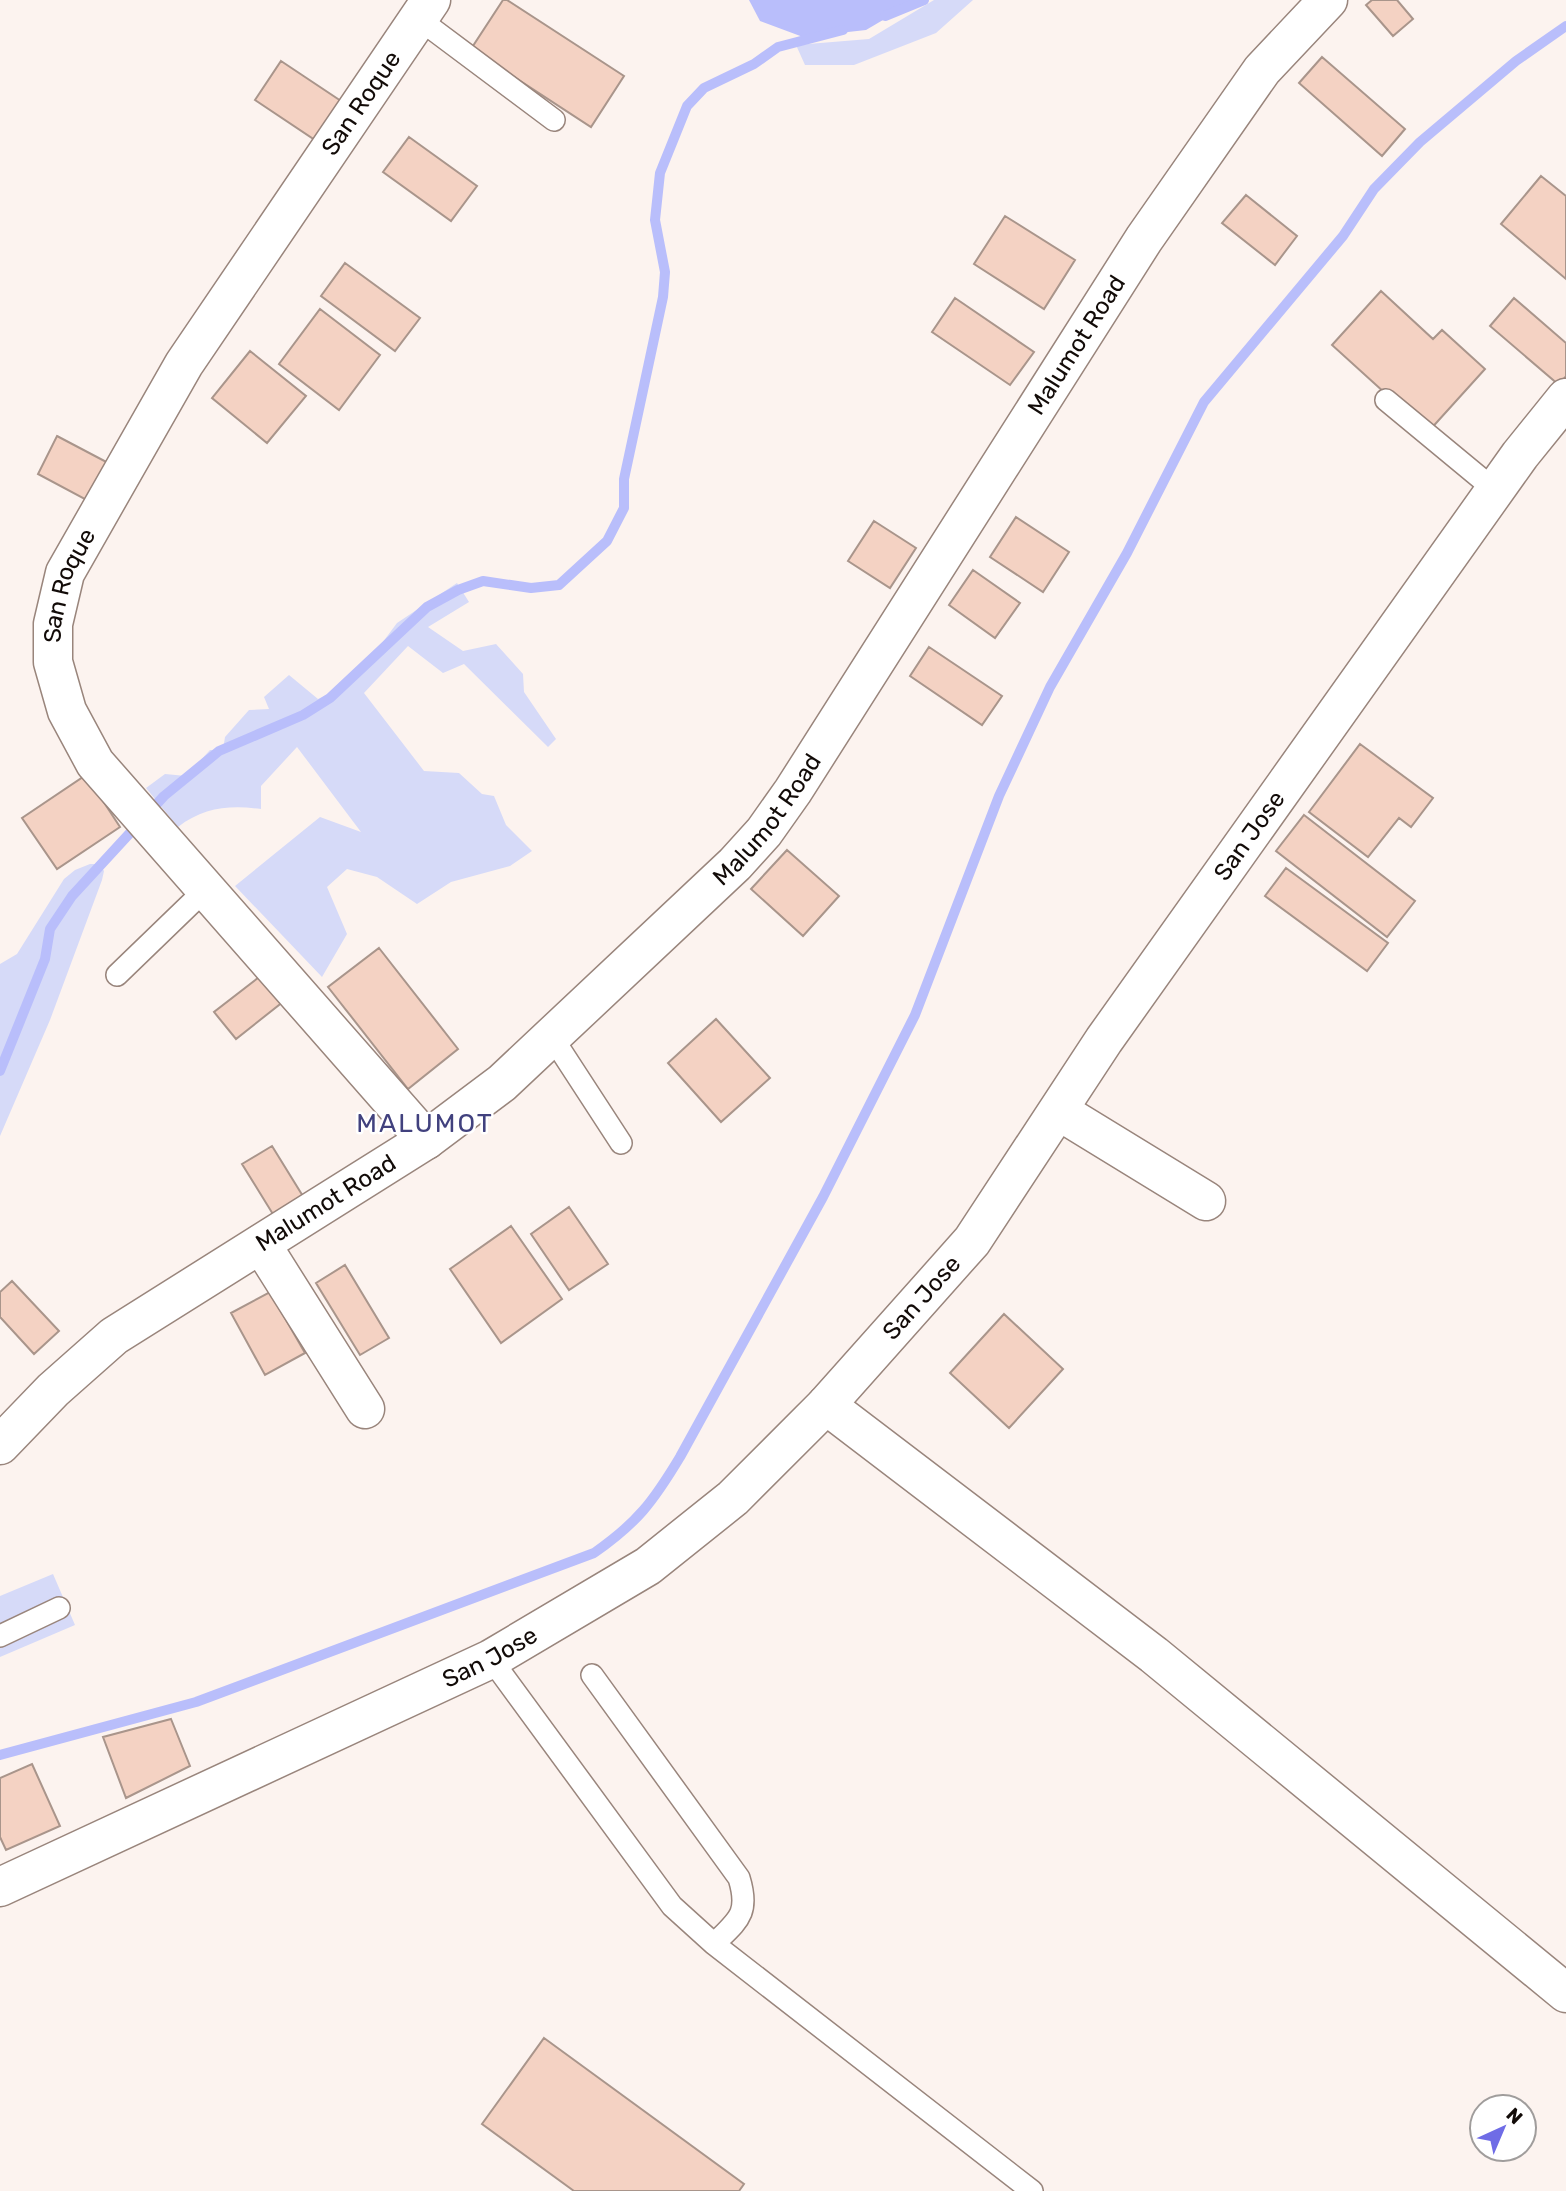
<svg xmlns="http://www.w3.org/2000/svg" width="1566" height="2191" viewBox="0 0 1566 2191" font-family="Rubik,sans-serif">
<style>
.green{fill:#d6daf8}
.water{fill:#b9befb}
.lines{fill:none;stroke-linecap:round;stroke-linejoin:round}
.stream{stroke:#b9befb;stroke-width:10}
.building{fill:#f4d2c3;stroke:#a9958b;stroke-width:2}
.service-casing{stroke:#99857c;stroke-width:24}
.minor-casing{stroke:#99857c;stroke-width:41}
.tertiary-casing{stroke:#99857c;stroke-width:41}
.service{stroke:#fff;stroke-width:21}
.minor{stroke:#fff;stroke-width:38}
.tertiary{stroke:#fff;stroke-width:38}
.labels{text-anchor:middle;stroke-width:5;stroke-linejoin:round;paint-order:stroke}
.street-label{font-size:24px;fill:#120b08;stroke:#fff}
.neighbourhood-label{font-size:26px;letter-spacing:2px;fill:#41417e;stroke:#fff}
</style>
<rect width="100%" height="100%" fill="#fcf3ef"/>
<!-- green -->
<path class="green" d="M934 0H973L936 33 854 65H805L796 45 869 39Z
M457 583 469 602 428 627 463 651 496 644 523 674 524 692 556 739 548 747 464 664 443 673 408 646 364 693 424 771 459 773 482 794 494 796 506 825 532 851 510 866 451 882 417 904 377 877 347 869 327 887 347 934 322 977 235 886 320 817 361 832 297 747 261 786V809C230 805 204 807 178 827L146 788 165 774 186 776 210 750H223L225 737 249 710 269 709 264 697 289 675 318 699 353 682 397 623Z
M90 864H99L104 871 102 880 50 1020 0 1136V964L17 954 64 879 75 870Z
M53 1574 75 1625 0 1657V1596Z"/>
<!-- water -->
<path class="water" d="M749 0H917L866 30 803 37 760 21Z"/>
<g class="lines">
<!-- stream -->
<path class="stream" d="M885 16 924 0
M0 1071 45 959 50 929 72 896 164 796 219 751 303 715 330 698 427 607 458 590 483 581 531 588 559 585 607 541 624 508V479L663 297 665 272 655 220 660 173 687 106 704 88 754 64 778 47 843 30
M0 1755 196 1702 594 1553C637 1523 653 1502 680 1457L823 1197 915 1015 999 796 1050 687 1127 553 1204 402 1343 236 1374 189 1420 142 1516 61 1566 26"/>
</g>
<!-- building -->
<path class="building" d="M503 0H507L624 76 591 127 471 49Z
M1372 0H1397L1413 19 1393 36 1366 5Z
M1322 57 1405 129 1382 156 1299 83Z
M281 61 344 103 318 142 255 100Z
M409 137 477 186 451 221 383 172Z
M1541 176 1566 196V279L1501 224Z
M1246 195 1297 236 1275 265 1222 223Z
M1005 216 1075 260 1044 309 974 264Z
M345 263 420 318 395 351 321 296Z
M1381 291 1433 339 1442 330 1485 369 1428 432 1332 345Z
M955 298 1034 352 1010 385 932 332Z
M1514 298 1566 343V376L1559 385 1490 326Z
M320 309 380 355 339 410 279 364Z
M250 351 306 396 267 443 212 398Z
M57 436 114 466 94 504 38 474Z
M1016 517 1069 552 1043 592 990 557Z
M874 521 916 548 890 588 848 561Z
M973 570 1020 603 995 638 949 605Z
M929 647 1002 696 982 725 910 676Z
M1360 744 1433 798 1411 827 1399 818 1368 857 1309 812Z
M86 775 120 827 57 869 22 818Z
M1304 815 1415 901 1387 937 1276 851Z
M787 850 839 896 803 936 751 889Z
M1286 868 1388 943 1367 971 1265 896Z
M379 948 458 1049 408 1089 328 987Z
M263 974 284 1001 236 1039 214 1012Z
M716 1019 770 1078 721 1122 668 1063Z
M272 1146 309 1206 279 1224 242 1164Z
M569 1207 608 1264 569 1290 531 1234Z
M511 1226 562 1299 501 1343 450 1269Z
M345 1265 389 1338 360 1355 316 1283Z
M12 1281 59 1331 34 1354 0 1317V1292Z
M270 1292 305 1353 265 1375 231 1313Z
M1004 1314 1063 1369 1009 1428 950 1373Z
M171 1719 190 1766 126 1798 103 1737Z
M32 1764 60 1826 6 1850 0 1837V1778Z
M544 2038 744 2184 739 2191H574L482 2124Z"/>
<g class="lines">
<defs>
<path id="service" d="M419 19 554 120
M1386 400 1496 491
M117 975 206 889
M552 1037 621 1143
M0 1636 59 1608
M491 1659 672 1906 714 1944 1032 2191
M592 1675 739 1878C750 1914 738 1920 714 1944"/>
<g id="minor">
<path d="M1059 1111 1206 1201"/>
<path id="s1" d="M426 1140 95 763 67 711 53 662V624L65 573 184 364 431 0"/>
<path d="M261 1244 365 1409"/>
<path d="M826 1405 1154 1655 1566 1993"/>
</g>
<g id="tertiary">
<path id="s2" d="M0 1445 53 1390 114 1336 426 1140 502 1083 735 864 764 832 793 791 1144 239 1262 70 1328 0"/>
<path id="s3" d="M0 1887 491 1659 648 1566 733 1498 826 1405 972 1241 1104 1040 1520 455 1566 398"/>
</g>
</defs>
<!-- service casing -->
<use href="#service" class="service-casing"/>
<!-- minor casing -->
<use href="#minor" class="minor-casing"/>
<!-- tertiary casing -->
<use href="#tertiary" class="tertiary-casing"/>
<!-- service -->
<use href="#service" class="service"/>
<!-- minor -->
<use href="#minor" class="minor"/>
<!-- tertiary -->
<use href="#tertiary" class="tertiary"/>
</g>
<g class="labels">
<!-- street labels -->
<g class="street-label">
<text dy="8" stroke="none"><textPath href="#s1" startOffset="1258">San Roque</textPath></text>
<text dy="8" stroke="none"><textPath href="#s2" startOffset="1563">Malumot Road</textPath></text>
<text dy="8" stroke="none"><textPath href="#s1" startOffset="691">San Roque</textPath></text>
<text dy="8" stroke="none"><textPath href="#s2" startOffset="996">Malumot Road</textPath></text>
<text dy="8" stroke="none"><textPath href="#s3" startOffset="1675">San Jose</textPath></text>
<text dy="8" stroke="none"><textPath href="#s2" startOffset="408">Malumot Road</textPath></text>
<text dy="8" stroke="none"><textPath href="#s3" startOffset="1108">San Jose</textPath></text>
<text dy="8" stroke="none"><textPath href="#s3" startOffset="541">San Jose</textPath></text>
</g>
<!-- neighbourhood labels -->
<g class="neighbourhood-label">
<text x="425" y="1132">MALUMOT</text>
</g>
</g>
<!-- north arrow -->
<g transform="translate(1503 2128) rotate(44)"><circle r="33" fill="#ffffff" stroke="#a09d9c" stroke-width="2"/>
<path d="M0-5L12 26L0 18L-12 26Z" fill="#6f6ce6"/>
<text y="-10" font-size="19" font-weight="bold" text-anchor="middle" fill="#120b08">N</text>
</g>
</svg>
